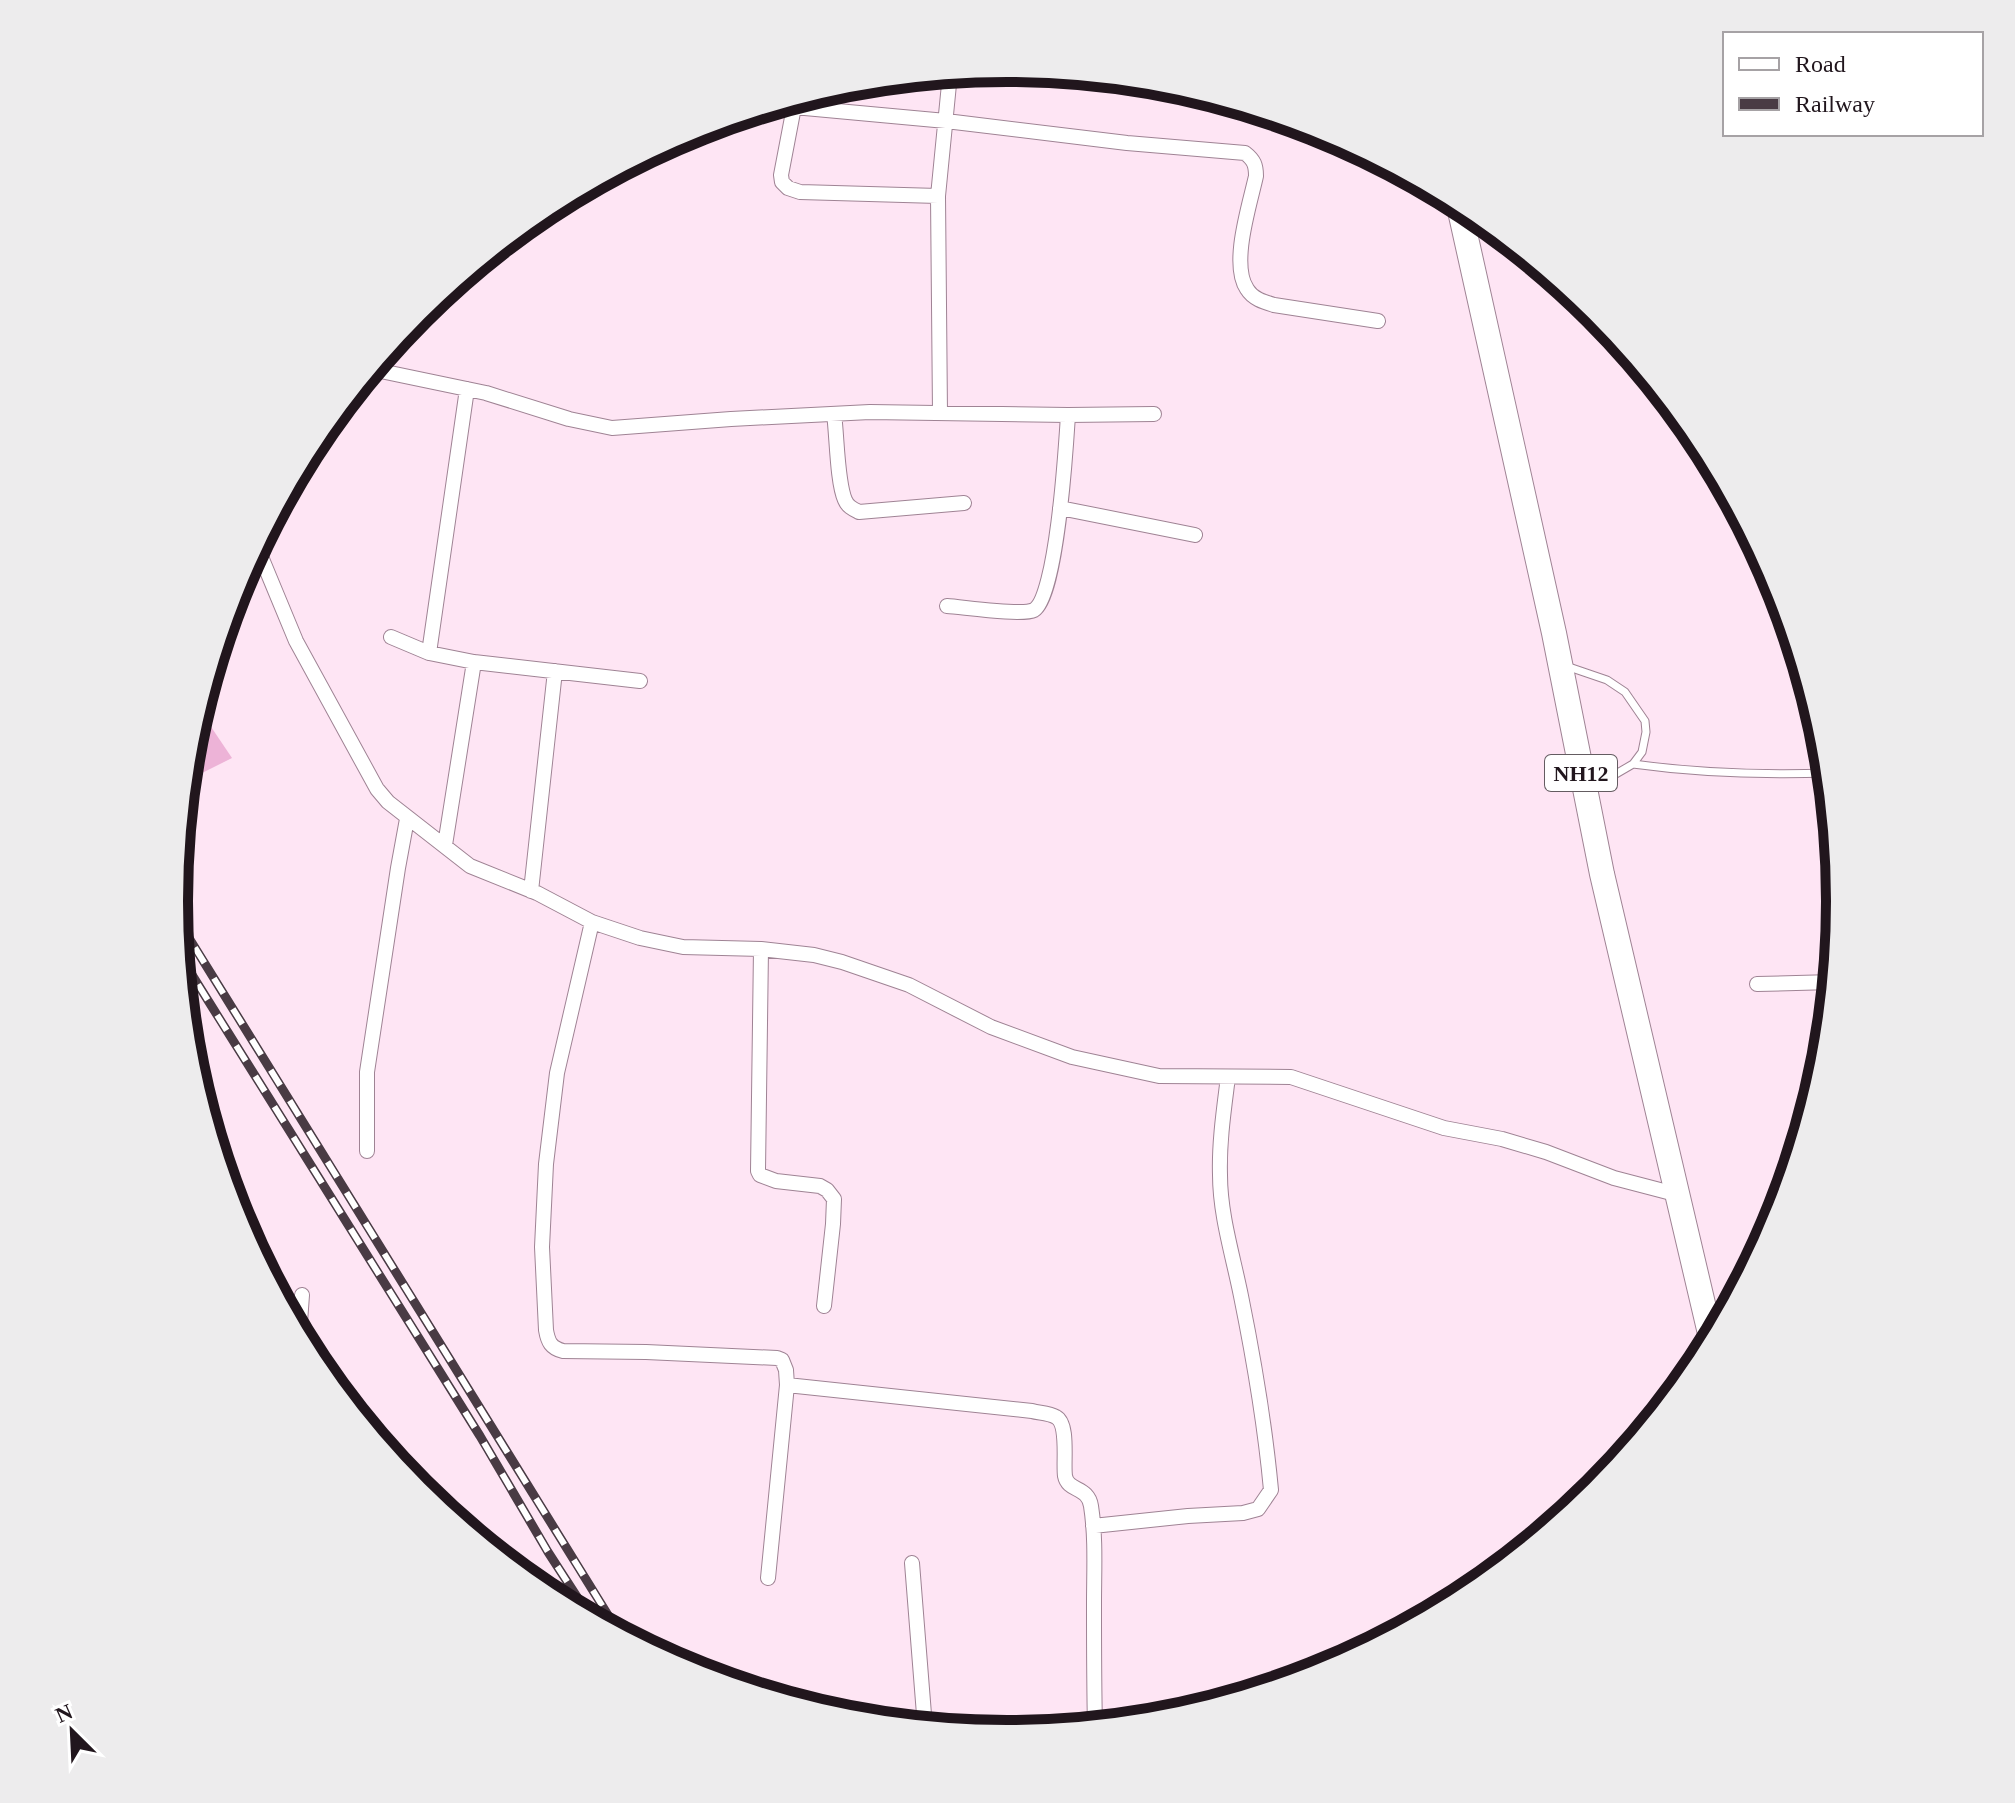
<svg xmlns="http://www.w3.org/2000/svg" width="2015" height="1803" viewBox="0 0 2015 1803" font-family="'Times New Roman',serif">
<style>
.green{fill:#edb3d7}
.lines{fill:none;stroke-linecap:round;stroke-linejoin:round}
.lane-casing{stroke:#9f8394;stroke-width:9}
.street-casing{stroke:#9f8394;stroke-width:16}
.primary-casing{stroke:#9f8394;stroke-width:26}
.lane{stroke:#fff;stroke-width:7}
.street{stroke:#fff;stroke-width:14}
.primary{stroke:#fff;stroke-width:24}
.rail-casing{stroke:#493b44;stroke-width:9}
.rail{stroke:#fff;stroke-width:6;stroke-dasharray:18;stroke-linecap:butt}
.labels{text-anchor:middle;stroke-width:6;stroke-linejoin:round;paint-order:stroke}
.shield{fill:#fff;stroke:#645c61;stroke-width:2}
.shield-label{font-size:22px;font-weight:bold;fill:#21161d}
.rim{fill:none;stroke:#21161d;stroke-width:10}
</style>
<rect width="100%" height="100%" fill="#fee5f4"/>
<!-- green -->
<path class="green" d="M199 709 232 758 186 781 190 738Z"/>
<g class="lines">
<defs>
<path id="lane" d="M1566 666 1607 680 1625 692 1645 721 1646 732 1642 752 1633 764 1590 789
M1633 764C1698 773 1763 775 1828 773"/>
<path id="street" d="M794 99V107L946 121 1127 143 1245 153C1254 160 1256 165 1256 176 1250 204 1230 264 1247 289 1253 299 1264 302 1274 305L1378 321
M794 107 781 175 782 182 788 188 800 192 938 196 950 74
M938 196 940 413
M371 369 486 393 569 419 612 428 731 419 870 412 1068 415 1154 414
M834 414C837 435 837 482 845 500 848 507 853 509 859 512L964 503
M1060 508 1195 535
M257 547 296 641 377 789 388 802 470 866 537 893 592 922 640 938 683 947 761 949 814 955 842 962 909 985 991 1027 1072 1057 1159 1076 1291 1077 1444 1128 1502 1139 1546 1152 1614 1178 1679 1195
M947 606C963 607 1022 616 1034 610 1057 596 1066 446 1068 415
M391 637 429 653 474 662 640 681
M429 653 467 389
M445 845 474 662
M531 891 555 671
M592 922 557 1073 546 1164 542 1247 546 1330C548 1342 551 1348 563 1351L646 1352 777 1358 782 1360 786 1370 787 1385 1032 1411C1039 1413 1049 1413 1056 1417 1069 1424 1063 1462 1065 1476 1068 1492 1088 1486 1091 1506 1096 1538 1094 1571 1094 1604 1094 1645 1094 1685 1095 1726
M761 949 758 1171 760 1175 776 1181 820 1186 827 1190 834 1199 833 1224 824 1306
M1757 984 1833 982
M367 1151V1072L398 868 407 819
M299 1336 302 1295
M1093 1526 1188 1516 1243 1513 1258 1509 1271 1490C1265 1425 1254 1360 1241 1296 1233 1256 1220 1215 1220 1175 1219 1142 1224 1109 1228 1077
M912 1563 925 1727
M768 1578 787 1385"/>
<path id="primary" d="M1458 202 1554 633 1602 874 1712 1342"/>
</defs>
<!-- lane casing -->
<use href="#lane" class="lane-casing"/>
<!-- street casing -->
<use href="#street" class="street-casing"/>
<!-- primary casing -->
<use href="#primary" class="primary-casing"/>
<!-- lane -->
<use href="#lane" class="lane"/>
<!-- street -->
<use href="#street" class="street"/>
<!-- primary -->
<use href="#primary" class="primary"/>
<defs>
<path id="rail" d="M176 917 621 1636
M179 954 480 1436 548 1552 592 1620"/>
</defs>
<!-- rail casing -->
<use href="#rail" class="rail-casing"/>
<!-- rail -->
<use href="#rail" class="rail"/>
</g>
<g class="labels">
<!-- shield labels -->
<rect class="shield" x="1545" y="755" width="72" height="36" rx="6"/>
<g class="shield-label">
<text x="1581" y="781">NH12</text>
</g>
</g>
<!-- crop -->
<path d="M0 0H2015V1803H0ZM188 901a819 819 0 1 1 1638 0a819 819 0 1 1-1638 0Z" fill="#edeced" fill-rule="evenodd"/>
<path class="rim" d="M188 901a819 819 0 1 1 1638 0a819 819 0 1 1-1638 0Z"/>
<!-- legend -->
<rect x="1723" y="32" width="260" height="104" fill="#ffffff" stroke="#a6a2a5" stroke-width="2"/>
<rect x="1739" y="58" width="40" height="12" fill="#ffffff" stroke="#a6a2a5" stroke-width="2"/>
<text x="1795" y="72" font-size="24" fill="#21161d">Road</text>
<rect x="1739" y="98" width="40" height="12" fill="#493b44" stroke="#a6a2a5" stroke-width="2"/>
<text x="1795" y="112" font-size="24" fill="#21161d">Railway</text>
<!-- north arrow -->
<g transform="translate(72 1731) rotate(336)" stroke="#ffffff" stroke-width="6" paint-order="stroke">
<path d="M0-6L14 30L0 20L-14 30Z" fill="#21161d"/>
<text y="-12" font-size="22" font-weight="bold" text-anchor="middle" fill="#21161d">N</text>
</g>
</svg>
